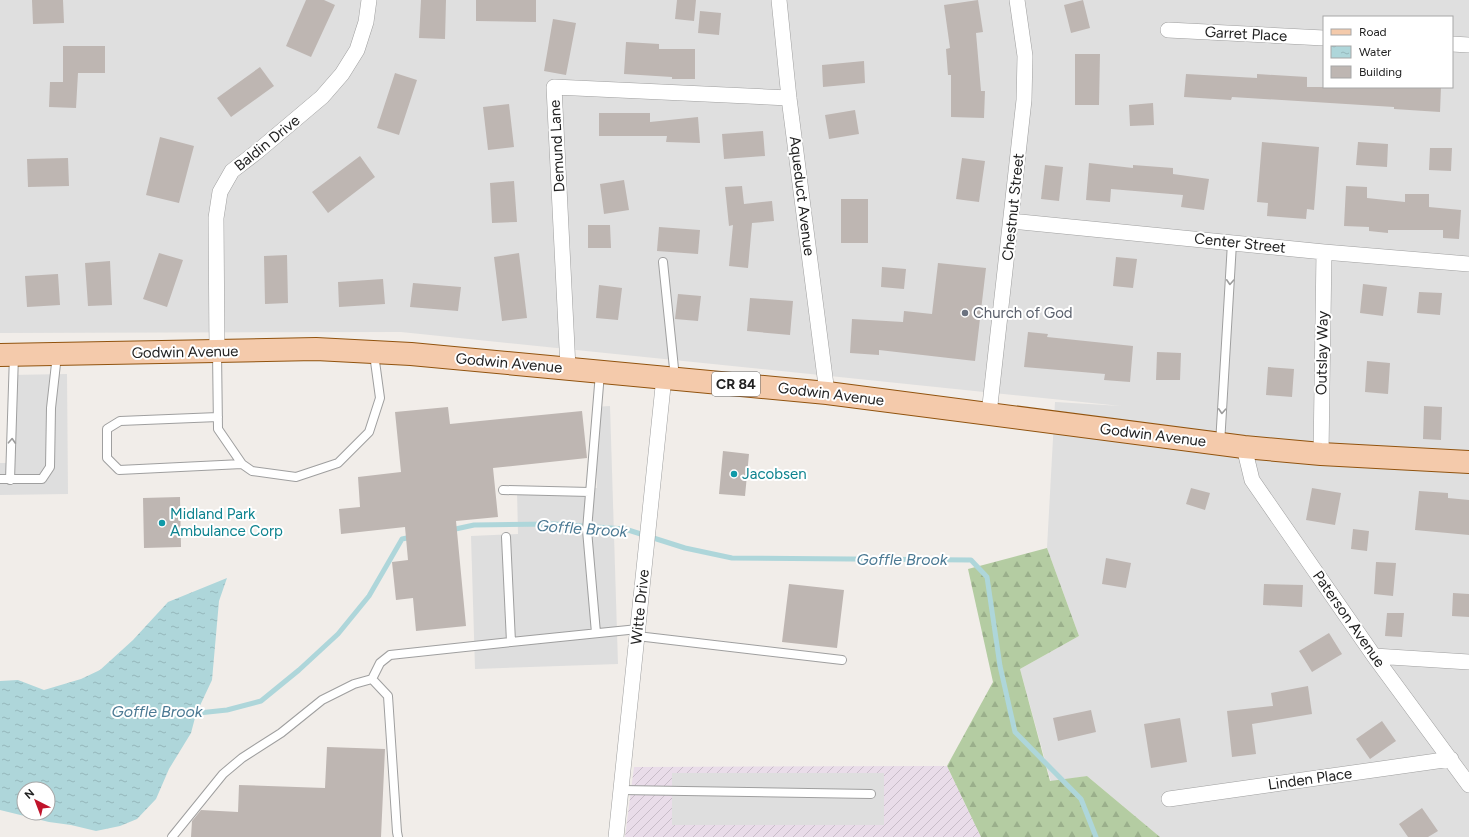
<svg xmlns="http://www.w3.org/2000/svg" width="1469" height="837" viewBox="0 0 1469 837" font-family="Figtree,sans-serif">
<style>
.residential{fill:#dfdfdf;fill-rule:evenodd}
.industrial{fill:url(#industrial-furrows)}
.forest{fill:url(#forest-firs)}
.parking{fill:#dedede}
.water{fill:url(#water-ripples);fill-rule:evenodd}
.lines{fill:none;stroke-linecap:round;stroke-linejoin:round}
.stream{stroke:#aed6da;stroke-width:5}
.building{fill:#beb6b2}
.lane-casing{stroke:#9f9f9f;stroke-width:10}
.street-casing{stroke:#9f9f9f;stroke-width:16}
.primary-casing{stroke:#91530e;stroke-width:24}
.lane{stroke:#fff;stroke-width:8}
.street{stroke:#fff;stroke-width:15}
.primary{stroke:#f4caab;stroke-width:22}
.oneway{stroke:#9c9c9c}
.worship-dot{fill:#6b7280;stroke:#fff;stroke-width:1.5}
.culture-dot{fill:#0f9aa8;stroke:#fff;stroke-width:1.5}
.labels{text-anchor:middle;stroke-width:4;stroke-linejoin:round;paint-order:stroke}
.shield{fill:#fff;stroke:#646464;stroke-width:1}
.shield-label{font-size:14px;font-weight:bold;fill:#222}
.street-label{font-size:15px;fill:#222;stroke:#fff}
.worship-label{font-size:15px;fill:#5b616d;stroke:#fff;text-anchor:start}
.culture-label{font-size:15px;fill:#0d838f;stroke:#fff;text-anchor:start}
.water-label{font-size:16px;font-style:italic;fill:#4b7993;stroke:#fff}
</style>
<defs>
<pattern id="industrial-furrows" width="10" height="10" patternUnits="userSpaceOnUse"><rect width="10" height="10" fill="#e9dce9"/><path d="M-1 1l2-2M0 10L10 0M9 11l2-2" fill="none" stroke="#c8bcc8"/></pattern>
<pattern id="forest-firs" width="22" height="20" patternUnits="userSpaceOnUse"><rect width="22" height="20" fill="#b4cca2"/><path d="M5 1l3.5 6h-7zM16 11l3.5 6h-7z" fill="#9aaf8b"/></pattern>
<pattern id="water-ripples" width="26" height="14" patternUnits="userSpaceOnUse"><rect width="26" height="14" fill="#aed6da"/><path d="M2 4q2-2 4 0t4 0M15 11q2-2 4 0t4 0" fill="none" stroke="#95b7bb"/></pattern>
</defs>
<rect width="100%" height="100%" fill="#f1ede9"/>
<!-- residential -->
<path class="residential" d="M0 0H1469V837H1160L1087 776 1051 782 1020 669 1079 636 1047 548 1055 402 1121 406 401 332 0 333ZM1324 17H1452V87H1324Z"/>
<!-- industrial -->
<path class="industrial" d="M947 766 981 837H625L634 767Z"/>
<!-- forest -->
<path class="forest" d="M1047 548 1079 636 1020 669 1050 781 1087 776 1160 837H981L947 766 993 682 968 569Z"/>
<!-- parking -->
<path class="parking" d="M67 374 68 494 0 495V463H10L9 375Z
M610 406 618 664 475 669 471 536 518 534 517 490 597 488 594 407Z
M672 773H884V825H672Z"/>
<!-- water -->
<path class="water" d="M227 578 219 601 212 680 196 714 191 733 169 769 156 799 137 819 120 826 96 831 71 825 49 822 0 810V681L18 680 44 690 81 679 100 670 133 640 168 602ZM24 789H48V813H24Z"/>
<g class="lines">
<!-- stream -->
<path class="stream" d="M451 530 474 525 554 524 625 529 685 548 732 558 971 560 987 577 1000 666 1015 732 1081 799 1096 837
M189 714 227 710 261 701 299 670 338 634 369 596 402 539 412 537"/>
</g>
<!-- building -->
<path class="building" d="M32 0H63L64 23 33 24Z
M306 0H324L335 5 311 57 286 46Z
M421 0H446L445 39 419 38Z
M476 0H536V22L476 21Z
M677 0H696L694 21 675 19Z
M978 0 983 32 976 33 981 91H985L984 118 951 117V75H948L946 49 950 48 944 5Z
M1083 0 1090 28 1071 33 1064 5Z
M700 11 721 13 719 35 698 33Z
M553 19 576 23 566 75 544 71Z
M626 42 659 44V49H695V79H672V77L624 74Z
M63 46H105V73H78L76 108 49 107 50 82H63Z
M1075 54H1100L1099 105H1075Z
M864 61 865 83 823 87 822 65Z
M260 67 274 86 231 117 217 98Z
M395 73 417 80 399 135 377 128Z
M1186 74 1257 78V74L1307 77V87H1441L1440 112 1394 109V107L1232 97 1231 100 1184 97Z
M1153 103 1154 125 1130 126 1129 105Z
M509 104 514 147 488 150 483 107Z
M855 110 859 134 829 139 825 115Z
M599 113H650V122L698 117 700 143 666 142 667 136H599Z
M763 131 765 156 724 159 722 134Z
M160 137 194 146 179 203 146 195Z
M1262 142 1319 147 1314 210 1307 209 1306 219 1267 216 1268 203 1257 202Z
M1358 142 1388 144 1387 167 1356 165Z
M1430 148H1452L1451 171 1429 170Z
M360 156 375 177 328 213 312 192Z
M68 158 69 186 28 187 27 159Z
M962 158 985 161 979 202 956 199Z
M1089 163 1133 168V165L1173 168V174L1209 179 1204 210 1181 207 1183 195 1111 189 1110 202 1086 200Z
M1045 165 1063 167 1059 201 1041 199Z
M624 180 629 210 604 214 600 184Z
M514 181 517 222 492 223 490 183Z
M742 186 744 204 772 201 774 221 752 223 748 268 729 266 733 225 729 226 725 187Z
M1346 186 1367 187V198L1405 202V194H1429V207L1461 210 1459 239 1443 238V230H1388V233L1369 231V227L1344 226Z
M841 199H868V243H841Z
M588 225H610L611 248H588Z
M659 227 700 230 698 254 657 251Z
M159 253 183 260 167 307 143 299Z
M519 253 527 318 502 321 494 257Z
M287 255 288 303 265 304 264 256Z
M1116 257 1137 259 1133 288 1113 286Z
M110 261 112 305 88 306 85 263Z
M938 263 986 268 975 361 879 350V355L850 353 852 319 903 322 904 311 932 314Z
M882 267 906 269 904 289 881 287Z
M58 274 60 305 27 307 25 276Z
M383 279 385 304 339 307 338 282Z
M413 283 461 287 458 311 410 307Z
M1363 284 1387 287 1383 316 1360 313Z
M599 285 622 288 618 320 596 318Z
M1419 292 1442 293 1440 315 1417 313Z
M678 294 701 296 698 321 675 319Z
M750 298 793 301 790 335 747 331Z
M1028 332 1048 334 1047 337 1133 346 1130 382 1104 380 1105 374 1024 367Z
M1157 352 1181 353 1180 380H1156Z
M1367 361 1390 363 1388 394 1365 392Z
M1268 367 1294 369 1292 397 1266 395Z
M1424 406 1442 407 1441 440 1423 439Z
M448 407 450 424 582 411 587 458 493 468 498 517 456 521 466 626 416 631 413 598 396 600 392 562 408 560 405 527 341 534 339 509 360 507 358 477 401 472 395 412Z
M723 451 749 454 745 496 719 494Z
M1191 488 1210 493 1205 510 1186 504Z
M1312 488 1341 493 1335 525 1306 520Z
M1419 491 1448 493V498L1469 500V535L1415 530Z
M180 497 181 547 144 548 143 498Z
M1353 529 1369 531 1367 551 1351 549Z
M1106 558 1131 563 1126 588 1102 584Z
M1376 562 1396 563 1393 596 1374 594Z
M789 584 844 590 837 648 782 642Z
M1264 584 1303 585 1302 607 1263 605Z
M1453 593 1469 594V617L1452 616Z
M1387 613H1404L1402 637 1385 636Z
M1329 633 1342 654 1312 672 1299 651Z
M1308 686 1312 714 1252 724 1256 754 1232 757 1227 711 1273 706 1271 693Z
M1091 710 1096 732 1058 741 1053 718Z
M1180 718 1187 762 1151 768 1144 724Z
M1382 721 1396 741 1370 759 1356 739Z
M327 747 385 749 381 837H191L192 821 201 810 238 812 239 785 325 788Z
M1422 808 1438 831 1428 837H1408L1399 824Z"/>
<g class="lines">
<defs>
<path id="lane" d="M663 262 675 378
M217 352 218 429 242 464 252 471 296 477 338 463 369 432 380 398 374 354
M218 417 120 421 107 429V458L119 470 242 464
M1220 444 1232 243
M0 479H42L50 467 51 408 57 355
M10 480 14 355
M503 490 590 492
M506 537 511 642 638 629
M596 633 587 530 600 373
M637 636 842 660
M372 679 380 663 390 655 511 642
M621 790 871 794
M172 837 223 774 242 758 281 733 322 700 354 684 372 679 388 696 397 832 398 837"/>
<path id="street" d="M779 0 789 98 827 393
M1168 30 1324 38
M1452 44 1469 45
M1011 221 1324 252 1469 264
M217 351 216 218 220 192 232 171 258 151 322 97 342 74 357 50 366 22 369 0
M568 368 554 87 789 98
M989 414 1024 100 1025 56 1017 0
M1244 447 1252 480 1374 656 1469 785
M1321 454 1324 252
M1374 656 1469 662
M1169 799 1451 759
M616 837 664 377"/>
<path id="primary" d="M0 355 316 349 411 354 827 393 1244 447 1321 454 1469 462"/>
</defs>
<!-- lane casing -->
<use href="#lane" class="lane-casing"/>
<!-- street casing -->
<use href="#street" class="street-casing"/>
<!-- primary casing -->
<use href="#primary" class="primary-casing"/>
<!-- lane -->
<use href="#lane" class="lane"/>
<!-- street -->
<use href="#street" class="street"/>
<!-- primary -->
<use href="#primary" class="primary"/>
</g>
<!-- one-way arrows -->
<defs><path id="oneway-chevron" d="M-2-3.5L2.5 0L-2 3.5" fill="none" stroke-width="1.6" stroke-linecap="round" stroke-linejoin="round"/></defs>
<g class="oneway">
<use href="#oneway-chevron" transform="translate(1230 282) rotate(93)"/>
<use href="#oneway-chevron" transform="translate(1222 411) rotate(93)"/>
<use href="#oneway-chevron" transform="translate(12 441) rotate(-87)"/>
</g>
<!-- markers -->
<circle class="worship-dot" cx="965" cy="313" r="4"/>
<g class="culture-dot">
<circle cx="734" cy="474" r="4"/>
<circle cx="162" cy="523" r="4"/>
</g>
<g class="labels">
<!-- shield labels -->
<rect class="shield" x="712" y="372" width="48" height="24" rx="3"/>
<g class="shield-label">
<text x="736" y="389">CR 84</text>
</g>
<!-- street labels -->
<g class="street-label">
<text transform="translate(1246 34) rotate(3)" y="5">Garret Place</text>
<text transform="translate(267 143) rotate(-39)" y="5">Baldin Drive</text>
<text transform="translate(557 146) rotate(-93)" y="5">Demund Lane</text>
<text transform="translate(802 196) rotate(83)" y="5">Aqueduct Avenue</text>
<text transform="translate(1013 207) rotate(-84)" y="5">Chestnut Street</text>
<text transform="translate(1240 243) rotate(6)" y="5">Center Street</text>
<text transform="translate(185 352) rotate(-1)" y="5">Godwin Avenue</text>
<text transform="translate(1322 353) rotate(-89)" y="5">Outslay Way</text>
<text transform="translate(509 363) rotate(5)" y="5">Godwin Avenue</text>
<text transform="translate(831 394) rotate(7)" y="5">Godwin Avenue</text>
<text transform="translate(1153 435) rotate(7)" y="5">Godwin Avenue</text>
<text transform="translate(640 607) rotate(-84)" y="5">Witte Drive</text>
<text transform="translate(1349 619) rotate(55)" y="5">Paterson Avenue</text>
<text transform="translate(1310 779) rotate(-8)" y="5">Linden Place</text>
</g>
<!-- worship labels -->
<g class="worship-label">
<text x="973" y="318">Church of God</text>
</g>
<!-- culture labels -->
<g class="culture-label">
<text x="742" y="479">Jacobsen</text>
<text x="170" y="519">Midland Park<tspan x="170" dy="17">Ambulance Corp</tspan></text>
</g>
<!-- water labels -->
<g class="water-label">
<text transform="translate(582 528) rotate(4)" y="6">Goffle Brook</text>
<text x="902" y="565">Goffle Brook</text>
<text x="157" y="717">Goffle Brook</text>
</g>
</g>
<!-- legend -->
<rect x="1323" y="16" width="130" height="72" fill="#ffffff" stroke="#a7a7a7"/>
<rect x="1331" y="29" width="20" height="6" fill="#f4caab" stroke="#a7a7a7"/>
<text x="1359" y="36" font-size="12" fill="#222222">Road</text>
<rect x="1331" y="46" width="20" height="12" fill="url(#water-ripples)" stroke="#a7a7a7"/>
<text x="1359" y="56" font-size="12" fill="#222222">Water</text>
<rect x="1331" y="66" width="20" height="12" fill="#beb6b2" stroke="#a7a7a7"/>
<text x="1359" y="76" font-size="12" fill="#222222">Building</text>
<!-- north arrow -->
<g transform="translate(36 801) rotate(318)"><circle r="19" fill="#ffffff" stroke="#a7a7a7"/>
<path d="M0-3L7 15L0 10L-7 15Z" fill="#c0132b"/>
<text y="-6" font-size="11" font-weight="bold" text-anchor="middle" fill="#222222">N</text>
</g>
</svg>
